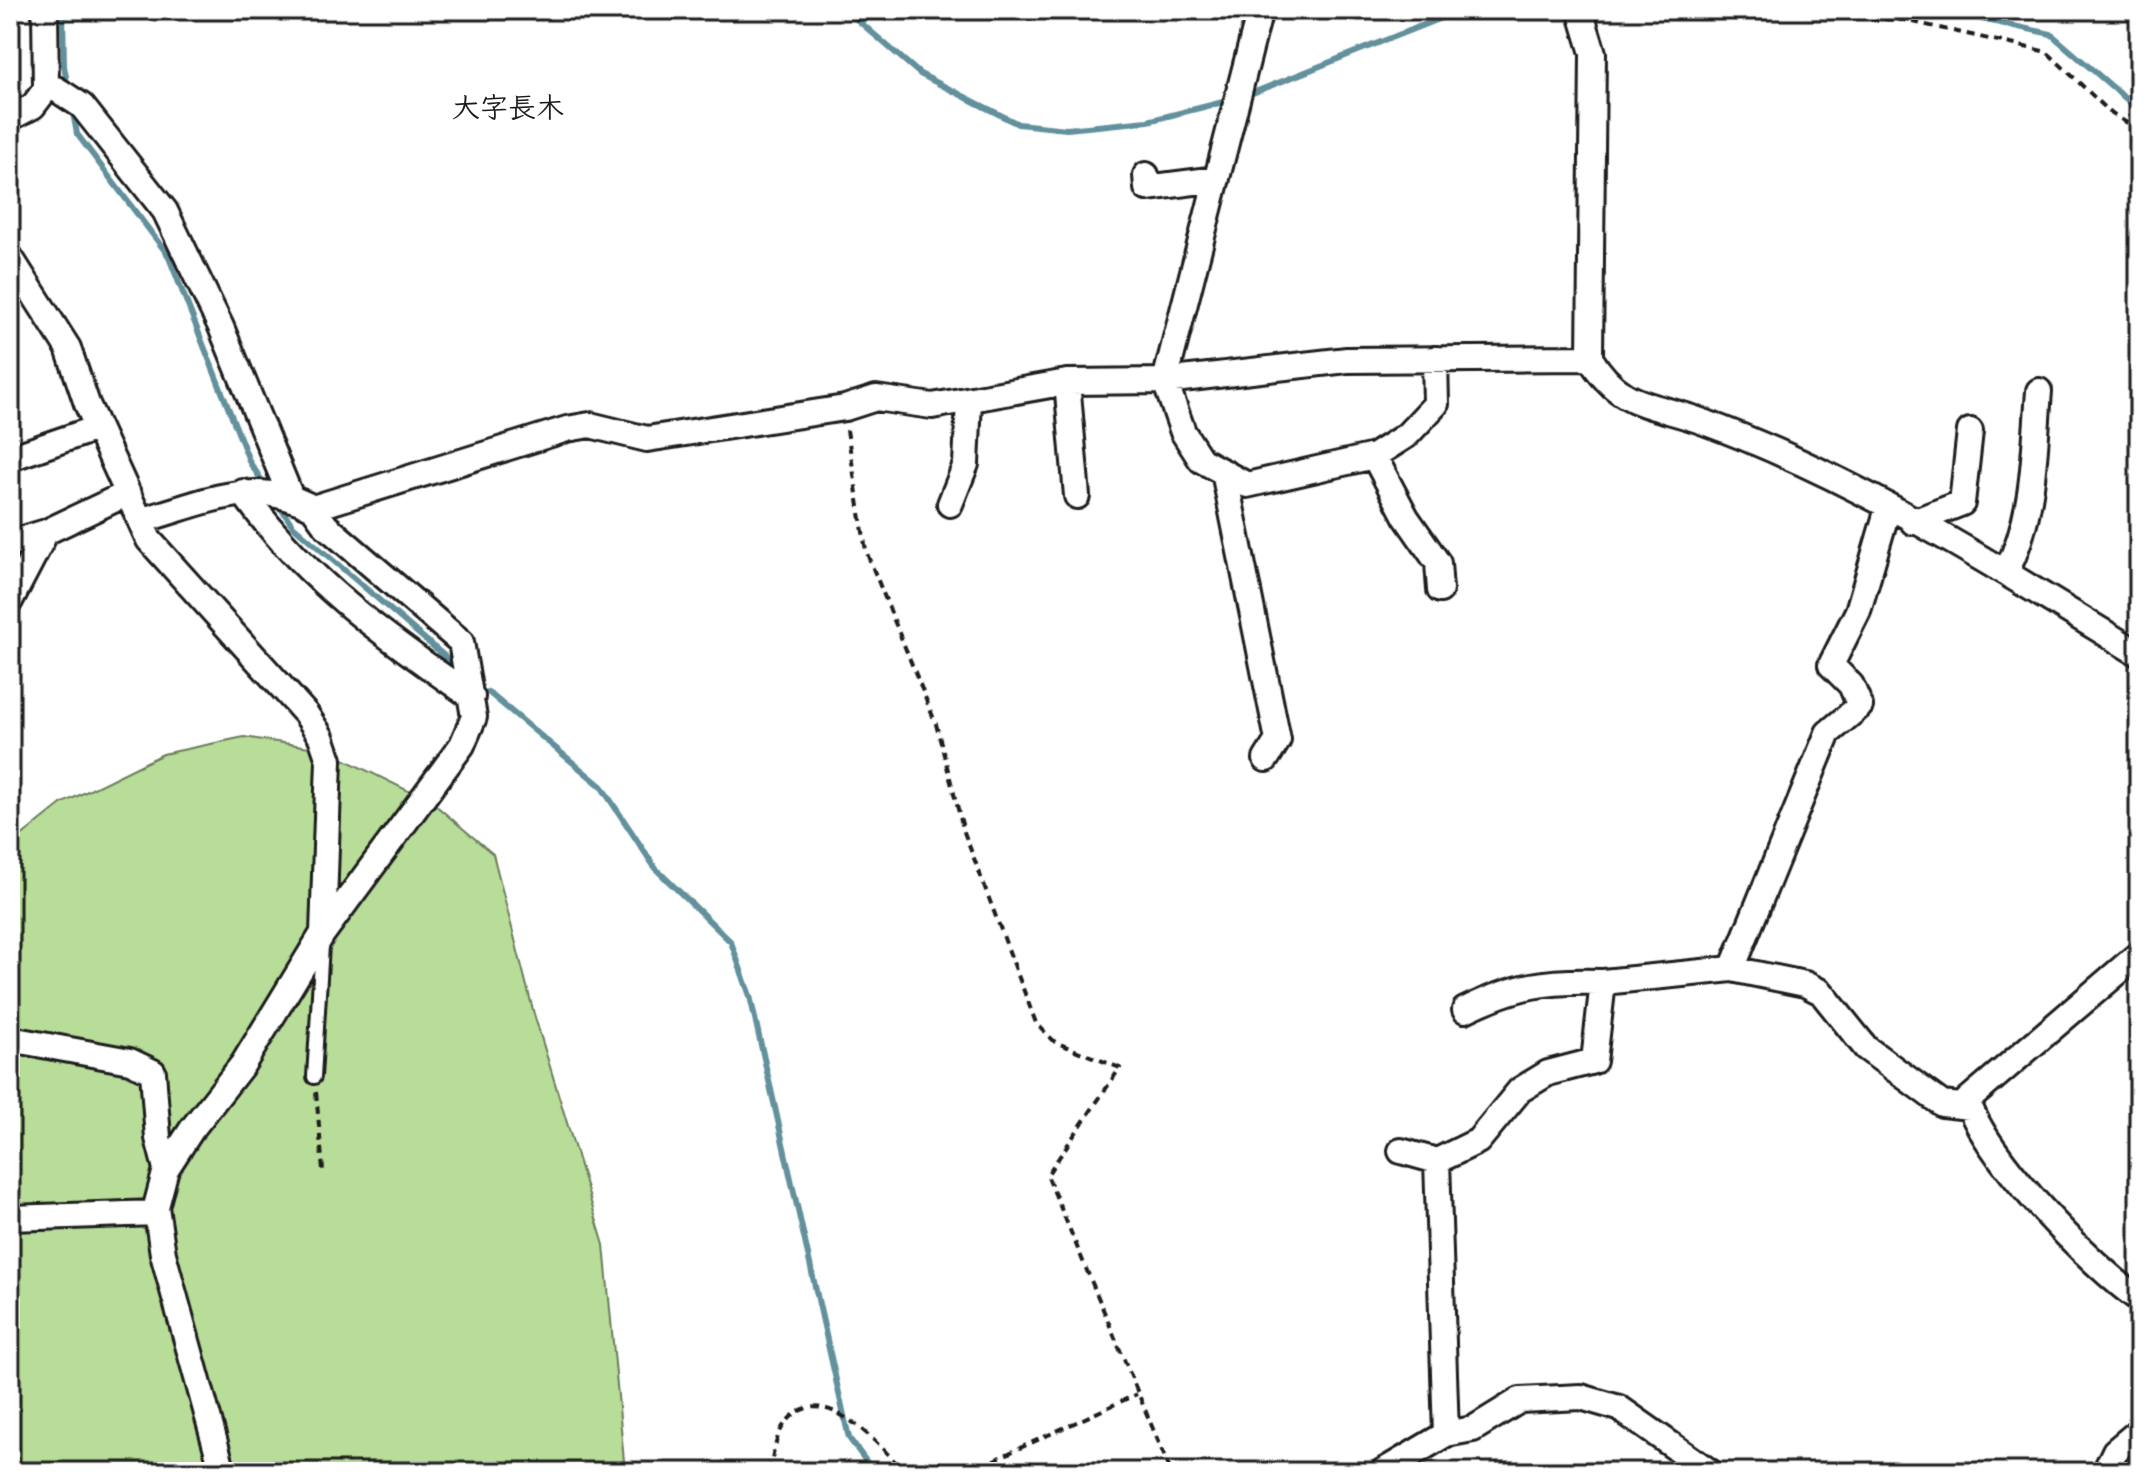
<svg xmlns="http://www.w3.org/2000/svg" width="2149" height="1482" viewBox="0 0 2149 1482" font-family="'Balsamiq Sans','Klee One',sans-serif">
<style>
.green{fill:#b7dd99;stroke:#6a7c5a;stroke-width:2}
.lines{fill:none;stroke-linecap:round;stroke-linejoin:round}
.stream{stroke:#62909c;stroke-width:6}
.service-casing{stroke:#1c1c1c;stroke-width:18}
.minor-casing{stroke:#1c1c1c;stroke-width:30}
.path{stroke:#1c1c1c;stroke-width:4;stroke-dasharray:8 6;stroke-linecap:butt}
.service{stroke:#fff;stroke-width:12}
.minor{stroke:#fff;stroke-width:24}
.labels{text-anchor:middle;stroke-width:8;stroke-linejoin:round;paint-order:stroke}
.quarter-label{font-size:28px;font-weight:bold;fill:#1c1c1c;stroke:#fff}
</style>
<rect width="100%" height="100%" fill="#fff"/>
<filter id="ink" filterUnits="userSpaceOnUse"><feTurbulence type="fractalNoise" baseFrequency=".0125" numOctaves="2"/><feDisplacementMap in="SourceGraphic" scale="16" xChannelSelector="R" yChannelSelector="G"/><feConvolveMatrix kernelMatrix="1 2 1 2 8 2 1 2 1" color-interpolation-filters="sRGB"/></filter>
<g filter="url(#ink)">
<!-- green -->
<path class="green" d="M244 737 323 749 433 803 493 854 534 1014 604 1245 625 1472H10V845L61 804 163 754Z"/>
<g class="lines">
<!-- stream -->
<path class="stream" d="M63 10 64 66 68 88
M846 10 920 74 1018 124 1067 129 1148 121 1231 100
M1939 10 2051 34 2139 110
M1245 96 1461 10
M72 107 77 134 168 255 250 463 267 488
M278 504 293 526 449 660
M488 692 601 786 656 869 731 942 750 996 849 1438 874 1472"/>
<defs>
<path id="service" d="M314 1077 322 945"/>
<path id="minor" d="M1260 10 1165 381 1183 432 1201 460 1247 485 1374 456 1407 435 1436 404 1435 359
M1580 10 1593 53 1590 358C1620 408 1651 403 1701 421 1856 477 1999 568 2139 654
M46 89H56L82 106 165 211 221 327 290 495
M10 118 33 106 46 89 45 10
M1146 175 1147 188 1217 179
M10 257 68 348 87 404 149 540 306 714 321 737 329 760 323 933
M1067 382 1077 496
M16 456 97 428
M1374 456 1406 517 1438 563 1440 590
M1224 472 1278 740 1266 759
M243 492C301 577 388 639 472 697
M950 504 966 464 969 400
M1888 508 1858 611 1831 665 1851 685 1860 706 1828 733 1732 969 1805 984 1821 992 1866 1048 1942 1104 1970 1107
M142 520C201 504 255 475 313 508L567 429 590 425 647 439 845 408 876 398 932 406 1067 382 1165 381 1347 360 1590 358
M1913 522 1962 503 1970 431
M10 543 46 532
M2006 572C2035 515 2034 453 2039 391
M10 601 46 532 126 494
M2139 954 1968 1100C1981 1153 2093 1268 2139 1299
M1465 1010C1516 985 1547 980 1603 982
M10 1039 130 1061 153 1072 158 1138 166 1169
M1401 1151 1437 1161 1478 1141 1520 1090 1548 1073 1594 1061 1603 982 1732 969
M10 1218 157 1213
M1446 1434 1473 1429 1520 1400 1581 1397 1619 1408 1710 1472
M223 1472 163 1254 156 1207 166 1169 192 1129 243 1064 323 933 462 745 474 717 461 642 326 526 313 508
M1382 1472 1446 1434 1437 1161
M2105 1472 2115 1451 2139 1431"/>
</defs>
<!-- service casing -->
<use href="#service" class="service-casing"/>
<!-- minor casing -->
<use href="#minor" class="minor-casing"/>
<!-- path -->
<path class="path" d="M1787 10 1816 16 1904 20 2047 52 2112 114 2139 130
M847 430 866 551 936 724 964 832 1036 1023 1055 1042 1120 1068 1047 1175 1171 1472
M316 1092 323 1170
M769 1472C773 1458 775 1437 784 1425 821 1374 879 1446 905 1472
M968 1472 1137 1394"/>
<!-- service -->
<use href="#service" class="service"/>
<!-- minor -->
<use href="#minor" class="minor"/>
</g>
</g>
<g class="labels">
<!-- quarter labels -->
<g class="quarter-label">
<text x="508" y="117">大字長木</text>
</g>
</g>
<!-- margin -->
<rect width="2149" height="1482" fill="none" stroke="#fff" stroke-width="40"/>
<rect x="20" y="20" width="2109" height="1442" fill="none" stroke="#1c1c1c" stroke-width="3" filter="url(#ink)"/>
</svg>
